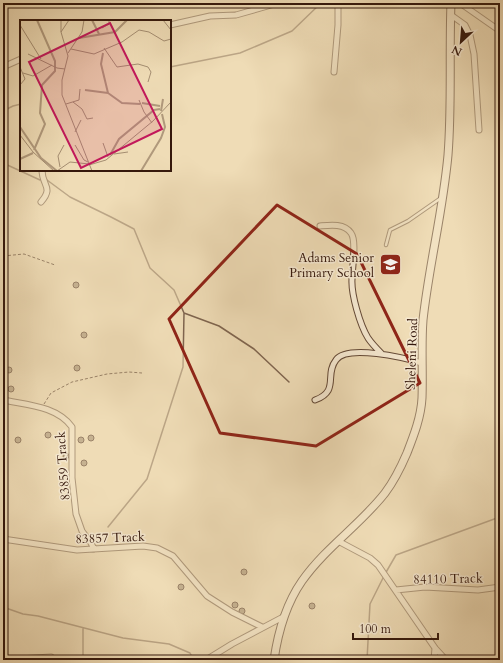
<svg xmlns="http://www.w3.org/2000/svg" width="503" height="663" viewBox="0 0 503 663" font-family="Cardo,serif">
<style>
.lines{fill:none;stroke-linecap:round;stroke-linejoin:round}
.stream{stroke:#7f654f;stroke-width:1.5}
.building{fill:#967e64;stroke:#35180c}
.lane-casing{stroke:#644936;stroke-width:4.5}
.street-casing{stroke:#644936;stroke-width:7}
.secondary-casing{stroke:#35180c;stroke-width:9}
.path{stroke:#35180c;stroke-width:1;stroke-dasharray:3 2;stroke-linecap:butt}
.lane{stroke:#f5e8d0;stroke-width:2.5}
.street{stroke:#f5e8d0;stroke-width:5}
.secondary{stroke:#f5e8d0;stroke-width:7}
.marked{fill:none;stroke:#8f2418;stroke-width:3;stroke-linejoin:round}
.labels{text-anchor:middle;stroke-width:3;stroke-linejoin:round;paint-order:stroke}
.poi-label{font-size:13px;fill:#35180c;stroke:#f5e8d0;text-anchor:end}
.street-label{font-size:13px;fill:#35180c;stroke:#f5e8d0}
.inset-river{fill:none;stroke:#b0997c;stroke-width:2}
.inset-road{fill:none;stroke:#a58e72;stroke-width:1}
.view{fill:#c2185b;fill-opacity:0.15;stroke:#c2185b;stroke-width:2}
.inset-edge{fill:none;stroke:#35180c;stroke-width:2}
</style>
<rect width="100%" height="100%" fill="#efdcb6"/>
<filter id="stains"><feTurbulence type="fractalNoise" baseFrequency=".005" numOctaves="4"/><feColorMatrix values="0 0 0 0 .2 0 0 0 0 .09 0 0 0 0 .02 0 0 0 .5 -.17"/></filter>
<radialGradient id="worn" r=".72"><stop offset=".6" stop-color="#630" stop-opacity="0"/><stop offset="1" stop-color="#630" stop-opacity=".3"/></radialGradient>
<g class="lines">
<!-- stream -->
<path class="stream" d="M170 67 240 53 292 31 321 3
M3 111 13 106 21 104
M3 163 40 180
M47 180 70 197 111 217 134 229 150 268 174 290 184 313 183 367 147 479 108 527
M184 313 219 326 254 349 289 382
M3 607 23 614 38 616 123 638 169 644 190 653 194 660
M83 660V628
M367 660 370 604 385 574 396 555 497 518 500 513"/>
</g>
<!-- building -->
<path class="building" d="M73 285a3 3 0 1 1 6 0a3 3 0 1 1-6 0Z
M81 335a3 3 0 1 1 6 0a3 3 0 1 1-6 0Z
M74 368a3 3 0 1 1 6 0a3 3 0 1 1-6 0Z
M6 370a3 3 0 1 1 6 0a3 3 0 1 1-6 0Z
M8 389a3 3 0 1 1 6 0a3 3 0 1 1-6 0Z
M45 435a3 3 0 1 1 6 0a3 3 0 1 1-6 0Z
M88 438a3 3 0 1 1 6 0a3 3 0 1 1-6 0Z
M15 440a3 3 0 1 1 6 0a3 3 0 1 1-6 0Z
M78 440a3 3 0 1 1 6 0a3 3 0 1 1-6 0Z
M63 456a3 3 0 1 1 6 0a3 3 0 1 1-6 0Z
M81 463a3 3 0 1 1 6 0a3 3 0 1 1-6 0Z
M241 572a3 3 0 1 1 6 0a3 3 0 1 1-6 0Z
M178 587a3 3 0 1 1 6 0a3 3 0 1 1-6 0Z
M232 605a3 3 0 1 1 6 0a3 3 0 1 1-6 0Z
M309 606a3 3 0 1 1 6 0a3 3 0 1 1-6 0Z
M239 611a3 3 0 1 1 6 0a3 3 0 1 1-6 0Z"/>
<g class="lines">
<defs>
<path id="lane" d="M386 245 390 230 408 221 441 198"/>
<path id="street" d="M460 3 500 31
M451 15 465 25 470 35 474 54 479 130
M170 25 210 16 236 15 278 3
M3 67 21 59
M334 72 338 25V3
M41 202C54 187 42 186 42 170
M320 226C330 225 344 223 351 233 357 241 352 268 352 279 351 294 360 325 368 338 372 344 377 349 382 354
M3 400C27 405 57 406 72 427V478L76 514 82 531 91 543 94 549
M315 400C340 391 324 375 336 360 347 344 405 358 422 363
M3 539 77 550 143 546 157 548 173 556 207 596 232 612 262 627
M338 541 370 558 378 565 435 648 446 660
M396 590 425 587 478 590 500 587
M3 660 51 657
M206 660 232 644 285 616
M434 660 435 648"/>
<path id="secondary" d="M274 660C278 632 286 604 302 581 326 547 360 525 385 493 394 481 401 467 407 453 414 435 421 417 422 398 423 372 421 346 423 320 429 265 443 211 448 155 452 105 449 54 451 3"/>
</defs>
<!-- lane casing -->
<use href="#lane" class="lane-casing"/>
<!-- street casing -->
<use href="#street" class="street-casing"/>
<!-- secondary casing -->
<use href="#secondary" class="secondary-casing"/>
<!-- path -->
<path class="path" d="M3 256 24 254 55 265
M44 404 51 393 72 382 107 374 129 372 142 373"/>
<!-- lane -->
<use href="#lane" class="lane"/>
<!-- street -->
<use href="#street" class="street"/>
<!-- secondary -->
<use href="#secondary" class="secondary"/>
</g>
<!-- marked area -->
<path d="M0 0H503V663H0ZM277 205 357 254 420 383 316 446 220 433 169 319Z" fill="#efdcb6" fill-opacity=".55" fill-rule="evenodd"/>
<path class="marked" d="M277 205 357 254 420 383 316 446 220 433 169 319Z"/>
<!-- icons -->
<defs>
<symbol id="school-square" viewBox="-11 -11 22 22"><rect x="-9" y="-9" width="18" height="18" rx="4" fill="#8f2418" stroke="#f5e8d0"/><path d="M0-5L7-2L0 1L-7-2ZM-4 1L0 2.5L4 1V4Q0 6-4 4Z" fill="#fff"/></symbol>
</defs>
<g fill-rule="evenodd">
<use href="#school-square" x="378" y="252" width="25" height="25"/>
</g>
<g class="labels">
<!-- poi labels -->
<g class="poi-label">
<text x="374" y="262">Adams Senior<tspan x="374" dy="15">Primary School</tspan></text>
</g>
<!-- street labels -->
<g class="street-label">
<text transform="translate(411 354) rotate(-88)" y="5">Sheleni Road</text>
<text transform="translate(62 466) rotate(-94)" y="5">83859 Track</text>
<text transform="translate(110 537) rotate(-2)" y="5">83857 Track</text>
<text transform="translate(448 578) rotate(-1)" y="5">84110 Track</text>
</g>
</g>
<!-- overview -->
<g transform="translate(20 20)">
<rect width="151" height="151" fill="#efdcb6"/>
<path class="inset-river" d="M72 0 79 14M59 18 95 12 107 0M83 33 81 44 88 73 102 83 120 84M65 70 88 73M122 83 140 86M141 91 143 79M0 107 21 138 37 151M14 130 25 104 20 93 22 65 35 51V41L17 0M90 135 99 119 134 90 140 89M0 139 13 133M121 151 141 118 145 107 142 94"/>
<path class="inset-road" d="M41 0V12L48 36 42 60V75L72 151M143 0 151 10M0 5 21 39M82 8 89 4V0M41 12 49 0M84 28 97 47 118 44 128 47 131 52 128 62M51 29 74 34 102 22 119 10 129 12 144 21 151 19M48 33 62 12 64 0M8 34 37 48 45 49M0 47 5 59 0 65M3 53 13 56 32 45M119 80 124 92 132 103M53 82 62 89 67 99 73 98M46 84 59 80 60 69M55 112 61 100M0 115 13 132 34 151M83 123 88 137M55 125 64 140 68 142M94 134 108 132M69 145 86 140 133 101 151 82M40 147 38 136 44 125M37 151 50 142 69 144"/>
<path class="view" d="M90 3 142 109 61 148 9 42Z"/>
<rect width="151" height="151" class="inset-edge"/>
</g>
<!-- margin -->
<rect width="503" height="663" fill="none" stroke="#efdcb6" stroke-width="16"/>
<rect x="4" y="4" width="495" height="655" fill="none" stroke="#35180c" stroke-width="2"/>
<rect x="8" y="8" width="487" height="647" fill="none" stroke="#35180c"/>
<!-- north arrow -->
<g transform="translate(461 42) rotate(206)" stroke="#f5e8d0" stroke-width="3" paint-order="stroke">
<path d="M0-3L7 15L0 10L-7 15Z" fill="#35180c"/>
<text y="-6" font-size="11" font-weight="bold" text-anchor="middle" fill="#35180c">N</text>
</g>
<!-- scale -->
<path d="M353 633v6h85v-6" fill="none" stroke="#35180c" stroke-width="2"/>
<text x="359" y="633" font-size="12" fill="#35180c" stroke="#f5e8d0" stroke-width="3" paint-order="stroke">100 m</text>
<rect width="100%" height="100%" filter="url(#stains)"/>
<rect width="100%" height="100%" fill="url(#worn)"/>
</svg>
